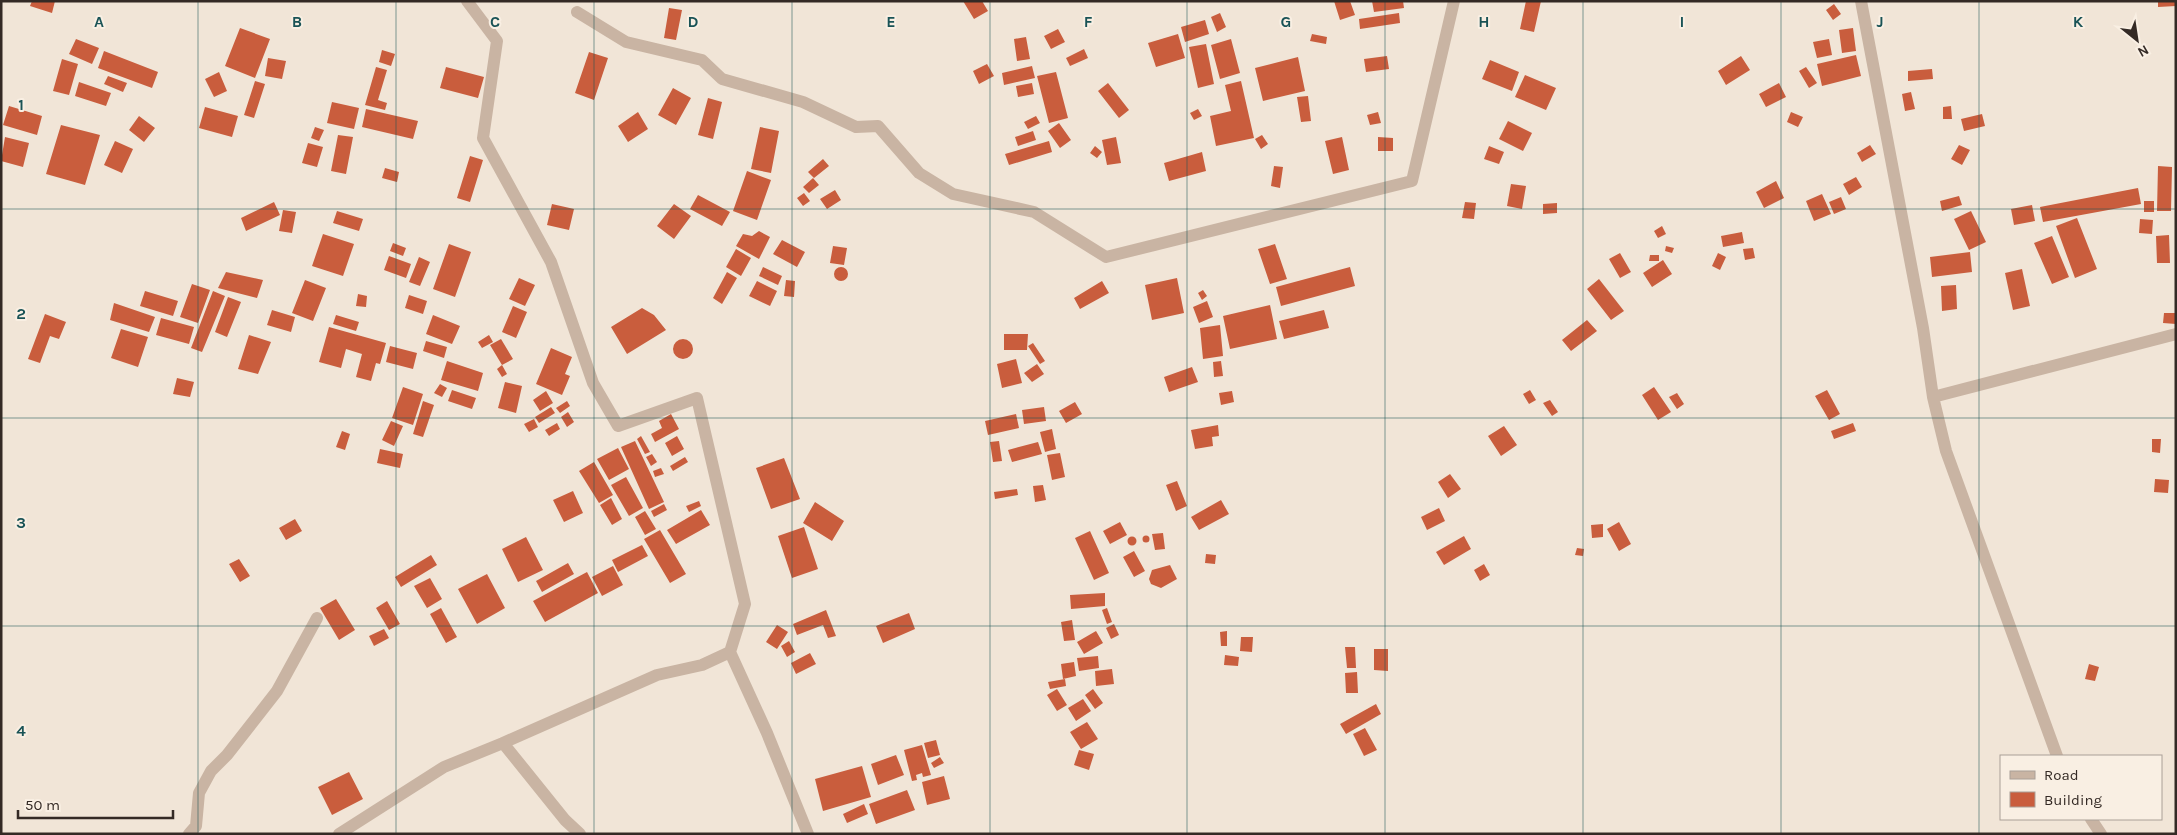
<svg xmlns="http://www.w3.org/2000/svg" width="2177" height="835" viewBox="0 0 2177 835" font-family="Karla,sans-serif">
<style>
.building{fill:#c95d3d}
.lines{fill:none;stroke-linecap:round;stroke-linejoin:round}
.minor{stroke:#c9b4a3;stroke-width:12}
.grid{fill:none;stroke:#1a5356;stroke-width:1;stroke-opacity:0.55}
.grid-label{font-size:16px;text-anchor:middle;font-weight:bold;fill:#1a5356;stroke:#f9efe3;stroke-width:4;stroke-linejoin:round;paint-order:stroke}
</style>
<rect width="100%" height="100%" fill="#f1e5d7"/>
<!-- building -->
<path class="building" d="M32 1H55L52 13 30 6Z
M963 1H982L988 11 974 19Z
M1334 1H1350L1355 15 1340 20Z
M1372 1H1403L1404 8 1374 12Z
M1526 1H1541L1534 32 1520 29Z
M2158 1H2176V6L2158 7Z
M1834 4 1841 14 1833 20 1826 10Z
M669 8 682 10 676 40 664 38Z
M1220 13 1226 27 1217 32 1211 17Z
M1399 13 1400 23 1360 29 1359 19Z
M1205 20 1209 34 1185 42 1181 27Z
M240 28 270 39 255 78 225 66Z
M1853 28 1856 51 1842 53 1839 30Z
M1058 29 1065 42 1051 49 1044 36Z
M1178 34 1185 58 1156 67 1148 43Z
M1312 34 1327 37 1326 44 1310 41Z
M1026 37 1030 59 1017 61 1014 39Z
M76 39 99 48 92 64 69 54Z
M1231 39 1240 73 1220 79 1211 45Z
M1829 39 1832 55 1817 58 1813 42Z
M1206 44 1214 84 1198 88 1189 47Z
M1084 49 1088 58 1070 66 1066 58Z
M382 50 395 54 391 66 379 62Z
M104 51 158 72 152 88 98 68Z
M589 52 608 58 594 100 575 93Z
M1856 55 1861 76 1822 86 1817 64Z
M1387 56 1389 69 1366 72 1364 59Z
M1741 56 1750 70 1726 85 1718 71Z
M1298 57 1305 91 1263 101 1255 68Z
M268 58 286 61 282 79 265 76Z
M62 59 78 64 69 95 53 91Z
M1490 60 1519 72 1512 91 1482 79Z
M987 64 994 76 979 84 973 71Z
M1032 66 1035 78 1004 85 1002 73Z
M376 67 387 70 378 100 387 103 385 110 365 105Z
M446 67 484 77 478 98 440 88Z
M1806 67 1817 83 1809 88 1799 71Z
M1932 69 1933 79 1908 81V71Z
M219 72 227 91 214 97 205 79Z
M1056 72 1068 118 1049 123 1037 76Z
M1525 75 1556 88 1546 110 1515 97Z
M108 76 127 83 123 92 104 84Z
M255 81 265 84 254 118 244 115Z
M1241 81 1254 138 1216 146 1210 116 1231 111 1225 85Z
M79 82 111 93 106 106 75 96Z
M1032 83 1034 94 1018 97 1016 86Z
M1108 83 1129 110 1119 118 1098 91Z
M1779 83 1786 97 1766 107 1759 94Z
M673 88 691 98 676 125 658 115Z
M1911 92 1915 109 1905 111 1902 94Z
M1308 96 1311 121 1301 122 1297 97Z
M708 98 722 102 713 139 698 135Z
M332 102 359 108 354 129 327 123Z
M9 106 42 116 37 135 3 125Z
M1951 106 1952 119H1943V107Z
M205 107 238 116 232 137 199 128Z
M366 109 418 121 413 139 362 127Z
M1198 109 1202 116 1194 120 1190 113Z
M638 112 648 129 628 142 618 126Z
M1378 112 1381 123 1370 125 1367 115Z
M1791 112 1803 117 1798 127 1787 122Z
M1982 114 1985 126 1964 131 1961 119Z
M139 116 155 128 144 142 129 130Z
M1036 116 1040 123 1028 129 1024 122Z
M1508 121 1532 133 1523 151 1499 139Z
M1059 123 1071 140 1060 148 1048 131Z
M61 125 100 135 85 185 46 174Z
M315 127 324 130 319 141 311 138Z
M760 127 779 131 771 173 751 169Z
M1033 131 1036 140 1018 146 1015 137Z
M338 135 353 137 346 174 331 171Z
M1262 135 1268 144 1261 149 1255 139Z
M5 137 29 143 23 167 1 161Z
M1116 137 1121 163 1107 165 1102 140Z
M1342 137 1349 170 1333 174 1325 141Z
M1378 137 1393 138V151H1378Z
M115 141 133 149 122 173 104 165Z
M1049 141 1052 152 1009 165 1005 154Z
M308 143 323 147 317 167 302 163Z
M1870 145 1876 154 1862 162 1857 153Z
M1959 145 1970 150 1962 165 1951 159Z
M1095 146 1102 152 1097 158 1090 153Z
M1489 146 1504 152 1499 164 1484 159Z
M1202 152 1206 171 1169 181 1164 163Z
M470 156 483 160 470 202 457 198Z
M823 159 829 166 814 178 808 172Z
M1274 166 1283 167 1280 188 1271 186Z
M2158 166 2172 167 2171 211H2157Z
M385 168 399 172 397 182 382 178Z
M747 171 771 180 757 220 733 211Z
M1856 177 1862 187 1849 195 1843 184Z
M813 178 819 185 809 193 803 187Z
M1776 181 1784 198 1764 208 1756 192Z
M1511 184 1526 186 1522 209 1507 206Z
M2138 188 2141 204 2043 222 2040 207Z
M835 190 841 200 827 209 820 199Z
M804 193 810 201 803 206 797 198Z
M1822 194 1831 214 1814 221 1806 201Z
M698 195 730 212 722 226 690 209Z
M1959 196 1962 205 1942 211 1940 201Z
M1841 197 1846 209 1834 214 1829 202Z
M2144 201H2154V212H2144Z
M274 202 280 215 246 231 241 218Z
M1465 202 1476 203 1474 219 1462 218Z
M1557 203V213L1543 214V204Z
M552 204 574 209 569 230 547 225Z
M674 204 691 216 674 239 657 226Z
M2032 205 2035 221 2014 225 2011 209Z
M283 210 296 212 292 233 279 231Z
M337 211 363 219 359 231 333 223Z
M1971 211 1986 242 1969 250 1954 219Z
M2077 218 2097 269 2075 278 2056 226Z
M2140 219 2153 220 2152 234 2139 233Z
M1662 226 1666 234 1658 238 1654 231Z
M759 231 770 237 759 259 736 246 743 234 752 236Z
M1742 232 1744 243 1723 247 1721 236Z
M323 234 354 244 343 276 312 266Z
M2169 235 2170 263H2157L2156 236Z
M2052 236 2069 277 2052 284 2034 243Z
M782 240 805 252 797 267 773 254Z
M393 243 406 248 403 256 390 251Z
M449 244 471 252 455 297 433 289Z
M1275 244 1287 279 1270 284 1258 249Z
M833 246 847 248 844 265 830 263Z
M1666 246 1674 248 1672 253 1665 251Z
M1753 248 1755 258 1745 260 1743 249Z
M736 249 751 258 741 276 726 267Z
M1970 252 1972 272 1932 277 1930 257Z
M1620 253 1631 272 1620 278 1609 259Z
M1718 253 1726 257 1720 270 1712 266Z
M1650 255H1659V261H1649Z
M389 256 411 264 406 278 384 270Z
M419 257 430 262 420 286 409 282Z
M1663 260 1672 274 1652 287 1643 273Z
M763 267 782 276 778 285 759 276Z
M1350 267 1355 286 1281 306 1276 287Z
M834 274a7 7 0 1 1 14 0a7 7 0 1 1-14 0Z
M2022 269 2030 306 2013 310 2005 273Z
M226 272 263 280 257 298 218 288Z
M727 272 737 278 722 304 713 298Z
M519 278 535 285 525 306 509 299Z
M1177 278 1184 313 1152 320 1145 285Z
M1599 279 1624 311 1611 320 1587 289Z
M305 280 326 288 313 321 292 313Z
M786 280 795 281 794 297 784 296Z
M757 281 777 291 770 306 749 296Z
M1102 281 1109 293 1080 309 1074 298Z
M192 284 210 290 198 323 180 317Z
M1956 285 1957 309 1942 311 1941 286Z
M1203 290 1207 296 1202 300 1198 293Z
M145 291 178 301 173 316 140 306Z
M213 291 225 296 202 352 191 348Z
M358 294 367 296 366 307 356 306Z
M409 295 427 301 423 314 405 308Z
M228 297 241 302 227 337 215 332Z
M1207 301 1213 317 1199 323 1193 307Z
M114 303 155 317 149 332 110 320Z
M1270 305 1277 339 1230 349 1223 316Z
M513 306 527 312 516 338 502 332Z
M642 308 654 315 666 330 627 354 611 327Z
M272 310 295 317 291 332 267 325Z
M1324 310 1329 328 1284 339 1279 321Z
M2164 313H2176V324L2163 323Z
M45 314 66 322 59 339 50 336 40 363 28 359Z
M336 315 359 322 356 331 333 324Z
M433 315 460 326 452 344 426 334Z
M161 318 194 327 189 344 156 335Z
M1587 320 1597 331 1571 351 1562 340Z
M1220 325 1223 356 1203 359 1200 328Z
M329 327 386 343 380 364 376 363 371 381 356 377 362 354 346 349 341 368 319 362Z
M121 329 148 337 138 367 111 358Z
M1004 334H1028L1027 350H1004Z
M249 335 271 342 258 374 238 369Z
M489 335 493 342 482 348 478 342Z
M673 349a10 10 0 1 1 20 0a10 10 0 1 1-20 0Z
M501 339 513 359 502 365 490 345Z
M426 341 447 347 444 358 423 351Z
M1033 343 1045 361 1040 364 1028 346Z
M390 346 417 353 413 369 386 362Z
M551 348 572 357 565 374 570 376 562 395 536 384Z
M1016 359 1022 383 1002 388 997 364Z
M447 361 483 373 478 391 441 380Z
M1221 361 1223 376 1214 377 1213 362Z
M1037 364 1044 374 1032 382 1024 373Z
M502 365 507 374 502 377 497 369Z
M1192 367 1198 382 1169 392 1164 377Z
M177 378 194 382 190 397 173 394Z
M505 382 522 386 516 413 498 408Z
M440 384 447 388 442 397 434 393Z
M403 387 423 394 413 425 392 418Z
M1654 387 1671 412 1658 420 1642 395Z
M452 390 476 398 472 409 448 401Z
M1530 390 1536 400 1529 404 1523 394Z
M1827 390 1840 414 1829 420 1815 396Z
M546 391 553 403 540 411 533 400Z
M1232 391 1234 402 1221 405 1219 393Z
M1677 393 1684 404 1677 409 1669 397Z
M1550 400 1558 412 1552 416 1543 403Z
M423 401 434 405 423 437 413 434Z
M567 401 570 406 560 413 556 408Z
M1075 402 1082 414 1066 423 1059 411Z
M551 407 555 413 539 423 535 417Z
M1044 407 1046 421 1024 424 1022 410Z
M568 412 574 422 567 427 561 417Z
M671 414 679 429 655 442 651 434 662 428 659 421Z
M1016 414 1019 428 988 435 985 421Z
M534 419 538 427 529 432 524 424Z
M391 421 403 426 394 446 382 440Z
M557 423 560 429 549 436 545 430Z
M1853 423 1856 431 1834 439 1831 431Z
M1218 425 1219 436 1212 437 1213 446 1195 449 1191 430Z
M1504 426 1517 445 1501 456 1488 436Z
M1052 429 1056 449 1045 452 1040 432Z
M342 431 350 434 345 450 336 447Z
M641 436 650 452 645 454 637 439Z
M677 436 684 449 672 456 665 443Z
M2152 439H2161L2160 453 2152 452Z
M635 441 664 502 649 509 621 447Z
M999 441 1002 461 993 462 990 442Z
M1038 442 1042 454 1012 462 1008 450Z
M618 448 629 469 609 480 597 459Z
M380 449 403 454 400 468 377 463Z
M1060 453 1065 477 1052 480 1047 455Z
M652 454 657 462 651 466 646 457Z
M685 457 688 462 673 471 670 466Z
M784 458 800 499 771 509 756 468Z
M594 462 613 495 599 503 579 471Z
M661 468 664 474 655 477 653 471Z
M1450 474 1461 489 1448 498 1438 482Z
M626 477 643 508 629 516 611 485Z
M2155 479 2169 480 2168 493 2154 492Z
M1177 481 1187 506 1176 511 1166 485Z
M1043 485 1046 500 1035 502 1033 486Z
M1017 489 1018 495 995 499 994 492Z
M573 491 583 513 564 522 553 500Z
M611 498 622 519 612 525 600 505Z
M1221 500 1229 514 1199 530 1191 517Z
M699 501 701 506 689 512 686 506Z
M815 502 844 521 832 541 803 523Z
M664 504 667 510 654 517 651 511Z
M1439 508 1445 521 1427 530 1421 517Z
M701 510 710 525 676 544 667 530Z
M645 511 656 529 645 535 635 517Z
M295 519 302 531 286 540 279 528Z
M1120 522 1127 535 1110 544 1103 531Z
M1619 522 1631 544 1619 551 1607 529Z
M1603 524V537L1592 538 1591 525Z
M804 527 818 569 792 578 778 536Z
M660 530 686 574 670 583 644 539Z
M1090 531 1109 573 1094 580 1075 538Z
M1163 533 1165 549 1155 550 1152 534Z
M1142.5 539a3.5 3.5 0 1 1 7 0a3.5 3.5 0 1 1-7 0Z
M1464 536 1471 549 1444 565 1436 552Z
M1127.5 541a4.5 4.5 0 1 1 9 0a4.5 4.5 0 1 1-9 0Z
M526 537 543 570 518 582 502 549Z
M642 545 648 556 618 572 612 560Z
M1577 548 1584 549 1583 556 1575 555Z
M1134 551 1145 571 1134 577 1123 557Z
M1206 554 1216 555 1215 564 1205 563Z
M431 555 437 565 401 587 395 577Z
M239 559 250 576 240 582 229 564Z
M568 563 574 574 542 592 536 581Z
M1484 564 1490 575 1480 581 1474 570Z
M1170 565 1177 579 1161 588 1151 584 1149 579 1152 570Z
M613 566 623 585 602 596 592 577Z
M587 572 598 593 545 622 533 601Z
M487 574 505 608 477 624 458 589Z
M430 578 442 599 427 608 414 586Z
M1105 593V606L1071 609 1070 595Z
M336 599 355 630 339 640 320 608Z
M387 601 400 624 389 630 376 608Z
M441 608 457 637 446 643 430 614Z
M1107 608 1112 622 1107 624 1102 610Z
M826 610 836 636 828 638 823 625 797 635 793 624Z
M909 613 915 629 883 643 876 626Z
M1072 620 1075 640 1064 641 1061 622Z
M1114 624 1119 635 1111 639 1106 628Z
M777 625 788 632 777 649 766 642Z
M384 629 389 638 374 646 369 636Z
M1096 631 1103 643 1084 654 1077 642Z
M1227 631V646H1221L1220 632Z
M1241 637H1253L1252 652 1240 651Z
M789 641 795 652 787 657 781 646Z
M1345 647H1355L1356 668H1347Z
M1374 649H1388V671L1374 670Z
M810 653 816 664 796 674 791 663Z
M1225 655 1239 657 1238 666 1224 665Z
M1098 656 1099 668 1079 671 1077 658Z
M1074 662 1076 676 1063 679 1061 664Z
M2089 664 2099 667 2095 681 2085 679Z
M1112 669 1114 684 1096 686 1095 671Z
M1357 672 1358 693H1346L1345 673Z
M1065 679 1066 686 1050 689 1048 682Z
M1057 689 1067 705 1057 711 1047 695Z
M1093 689 1103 703 1095 709 1085 695Z
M1083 699 1091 711 1076 721 1068 708Z
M1376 704 1381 714 1346 734 1340 724Z
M1087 722 1098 739 1081 749 1070 732Z
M1365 728 1377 750 1364 756 1353 734Z
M936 740 940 755 928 758 924 743Z
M922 745 931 775 923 777 922 773 916 775 917 780 912 781 904 750Z
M1079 750 1094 754 1089 770 1074 765Z
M896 755 904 775 878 785 871 764Z
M940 757 944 763 934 768 931 763Z
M862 766 871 797 823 811 815 779Z
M349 772 363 799 332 815 318 787Z
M944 776 950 799 927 805 922 782Z
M907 790 915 810 876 824 869 804Z
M864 804 868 814 847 823 843 814Z"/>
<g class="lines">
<!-- minor -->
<path class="minor" d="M467 1 497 41 483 138 551 262 593 383 618 426 697 398 745 604 730 652 767 733 808 834
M1861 1 1923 328 1933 397 1946 451 2057 756
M577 12 626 42 702 60 722 79 803 102 856 127 878 126 919 173 953 194 1034 212 1106 257 1412 181 1454 1
M1933 397 2176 334
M503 743 565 820 580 834
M2091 819 2101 834
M189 834 196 826 199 793 211 771 227 755 277 691 317 618
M339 834 444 767 503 743 657 675 702 665 730 652"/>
</g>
<!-- grid -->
<path class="grid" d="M198 1V834M396 1V834M594 1V834M792 1V834M990 1V834M1187 1V834M1385 1V834M1583 1V834M1781 1V834M1979 1V834M1 209H2176M1 418H2176M1 626H2176"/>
<g class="grid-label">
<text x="99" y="27">A</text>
<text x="297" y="27">B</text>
<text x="495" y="27">C</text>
<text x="693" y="27">D</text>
<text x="891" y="27">E</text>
<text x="1088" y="27">F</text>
<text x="1286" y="27">G</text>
<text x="1484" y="27">H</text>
<text x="1682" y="27">I</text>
<text x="1880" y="27">J</text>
<text x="2078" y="27">K</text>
<text x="21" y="110">1</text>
<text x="21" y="319">2</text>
<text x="21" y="528">3</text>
<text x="21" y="736">4</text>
</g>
<!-- border -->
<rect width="2177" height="835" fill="none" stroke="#342a25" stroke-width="5"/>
<!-- legend -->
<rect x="2000" y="755" width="162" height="65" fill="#f9efe3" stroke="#aaa097"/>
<rect x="2010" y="771" width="25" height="8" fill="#c9b4a3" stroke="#aaa097"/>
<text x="2044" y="780" font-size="15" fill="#342a25">Road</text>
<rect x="2010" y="792" width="25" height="15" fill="#c95d3d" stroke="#aaa097"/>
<text x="2044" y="805" font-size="15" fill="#342a25">Building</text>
<!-- north arrow -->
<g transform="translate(2137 40) rotate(150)" stroke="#f9efe3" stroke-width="4" paint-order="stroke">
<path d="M0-4L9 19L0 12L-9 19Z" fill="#342a25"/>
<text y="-8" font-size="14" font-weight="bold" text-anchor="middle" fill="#342a25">N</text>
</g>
<!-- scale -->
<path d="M18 810v8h155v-8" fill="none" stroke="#342a25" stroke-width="2.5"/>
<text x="25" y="810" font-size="15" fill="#342a25" stroke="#f9efe3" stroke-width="4" paint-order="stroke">50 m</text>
</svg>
